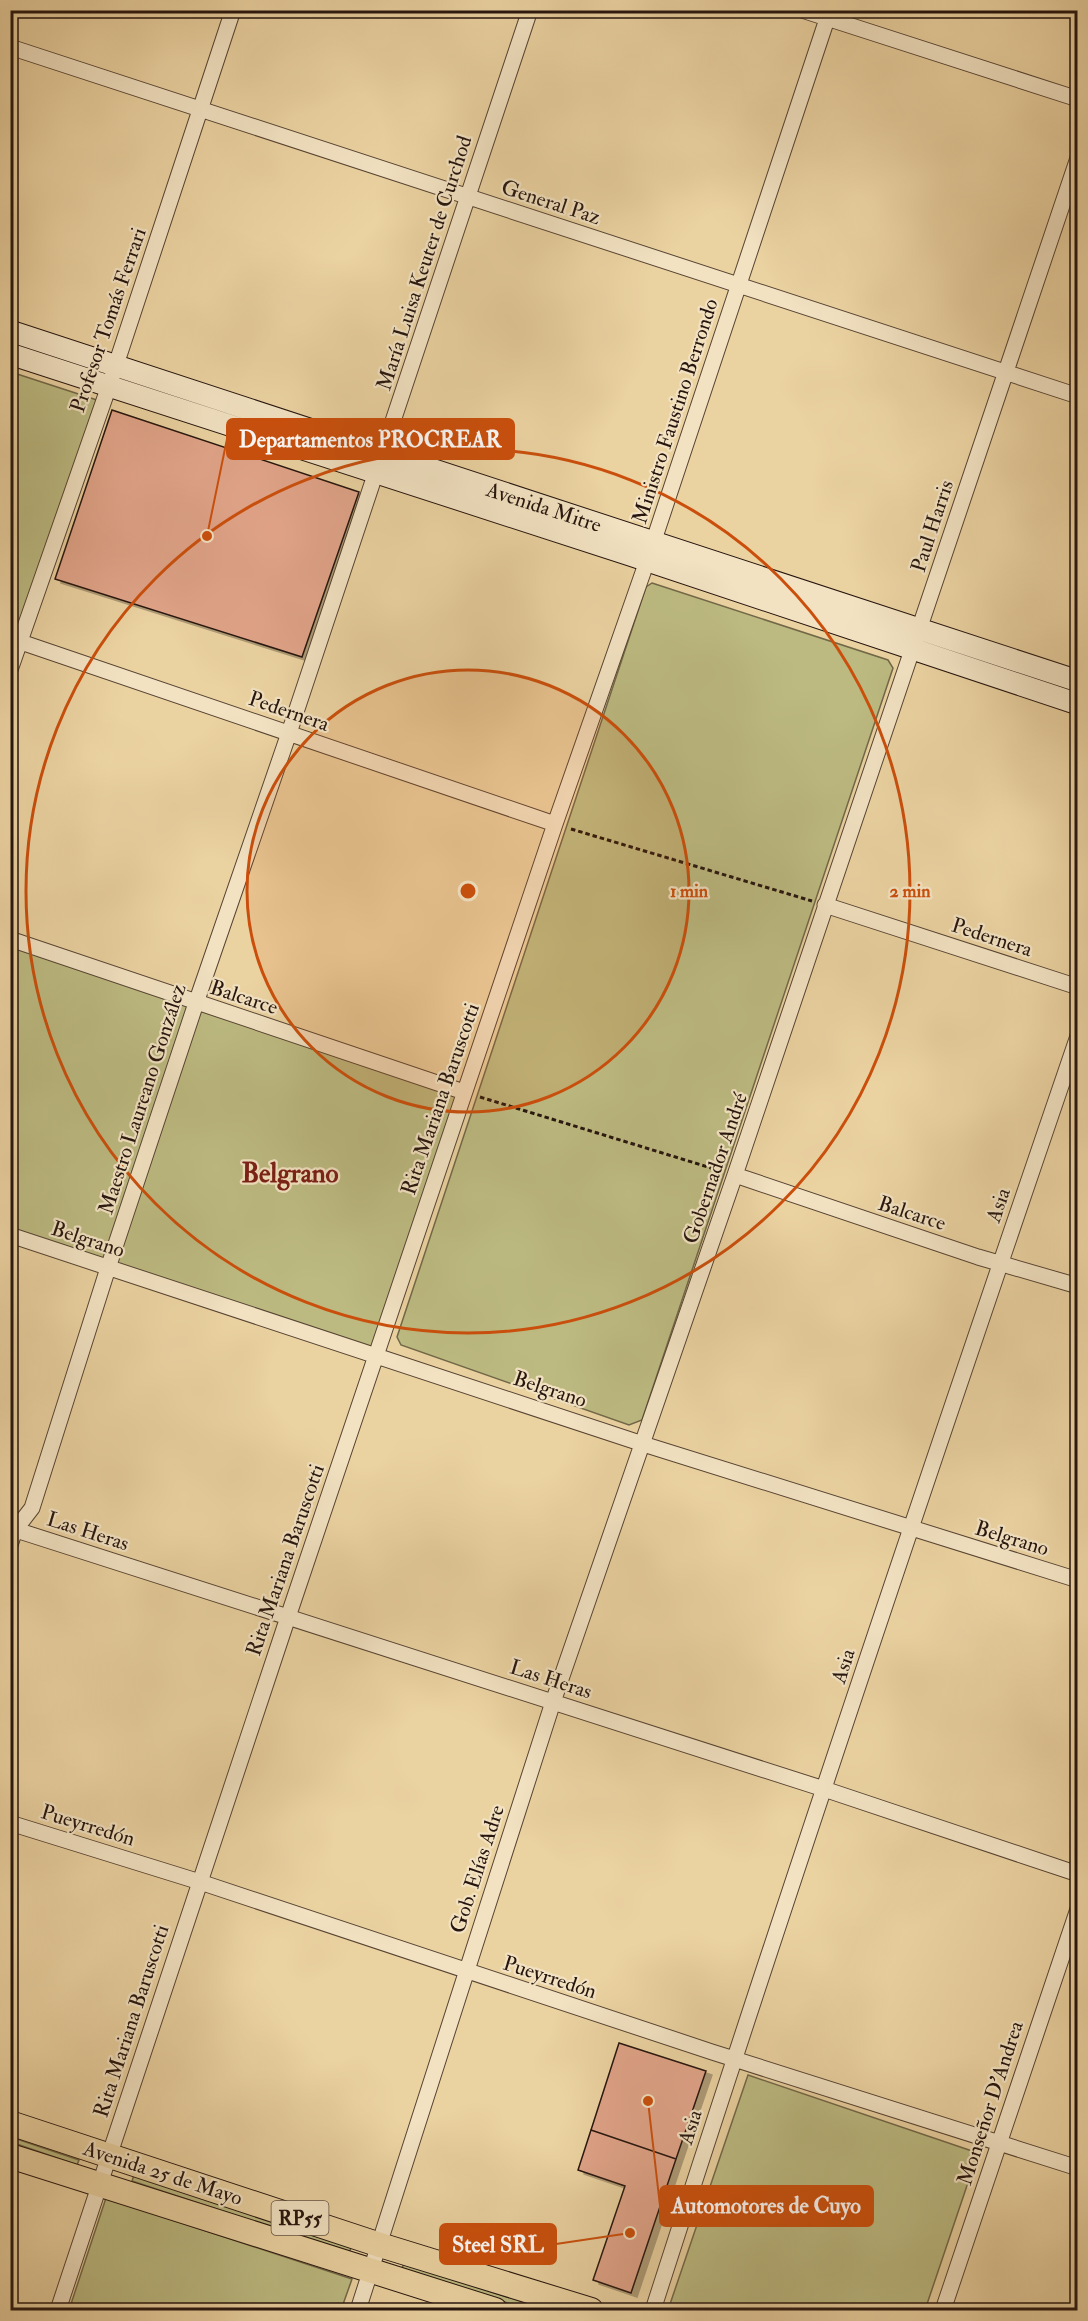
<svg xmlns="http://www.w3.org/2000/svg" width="1088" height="2321" viewBox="0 0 1088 2321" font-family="'IM FELL Double Pica',serif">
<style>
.green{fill:#bcba81;stroke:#716848;stroke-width:1.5}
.building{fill:#e0a388;stroke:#26150e;stroke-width:1.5;filter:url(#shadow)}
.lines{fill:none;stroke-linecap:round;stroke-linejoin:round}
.minor-casing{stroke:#574433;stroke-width:17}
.secondary-casing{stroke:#26150e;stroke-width:23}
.primary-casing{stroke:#26150e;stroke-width:26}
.path{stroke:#26150e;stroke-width:3;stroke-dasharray:4.5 3;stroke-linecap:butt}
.minor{stroke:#f2e2c2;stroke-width:15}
.secondary{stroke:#f2e2c2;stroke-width:21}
.primary{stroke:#ebd2a1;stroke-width:24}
.ring{fill:none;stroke:#cb4f0c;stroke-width:3}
.labels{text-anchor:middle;stroke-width:4.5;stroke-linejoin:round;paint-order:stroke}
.shield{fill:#f2e2c2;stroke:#635244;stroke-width:1.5}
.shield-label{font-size:20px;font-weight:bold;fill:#26150e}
.street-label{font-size:21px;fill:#26150e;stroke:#f2e2c2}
.district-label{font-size:27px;font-weight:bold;fill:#7a1f14;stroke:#f2e2c2}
.centre{fill:#cb4f0c;stroke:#f2e2c2;stroke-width:3}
.ring-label{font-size:18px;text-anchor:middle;font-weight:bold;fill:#cb4f0c;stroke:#f2e2c2;stroke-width:4.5;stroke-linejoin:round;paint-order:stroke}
.leader{fill:none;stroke:#cb4f0c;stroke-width:2}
.callout-dot{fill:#cb4f0c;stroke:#f2e2c2;stroke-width:2}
.callout{fill:#cb4f0c;stroke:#cb4f0c;stroke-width:2}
.callout-label{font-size:22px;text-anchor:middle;font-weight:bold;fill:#fff}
</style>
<defs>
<filter id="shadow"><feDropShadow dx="6" dy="4" stdDeviation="0" flood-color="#0004"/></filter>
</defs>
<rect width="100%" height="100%" fill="#ebd2a1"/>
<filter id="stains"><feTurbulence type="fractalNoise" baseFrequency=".00333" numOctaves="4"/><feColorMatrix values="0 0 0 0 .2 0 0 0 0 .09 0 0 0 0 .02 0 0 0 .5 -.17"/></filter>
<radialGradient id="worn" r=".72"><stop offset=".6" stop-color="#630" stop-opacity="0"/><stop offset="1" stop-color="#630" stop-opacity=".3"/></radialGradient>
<!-- green -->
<path class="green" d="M11 372 103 402 11 670Z
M652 583 888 660 893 668 642 1420 629 1425 401 1345 397 1337 646 587Z
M11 939 464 1092 376 1354 11 1235Z
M748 2075 978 2153 925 2310H668Z
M11 2137 79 2160 77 2165 11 2142Z
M134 2175 351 2248 349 2253 132 2181Z
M106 2198 352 2279 341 2310H69Z
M404 2263 547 2310H529L402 2268Z"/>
<!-- building -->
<path class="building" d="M112 410 359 492 302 657 55 579Z
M619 2043 706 2071 676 2159 591 2130Z
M591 2130 676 2159 631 2293 593 2280 625 2186 578 2170Z"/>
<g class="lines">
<defs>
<path id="minor" d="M802 10 1078 99
M10 47 1078 396
M12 639 555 824
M10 670 109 386 233 10
M825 905 1078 987
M10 939 464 1092
M735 1175 978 1257 1078 1286
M10 1235 643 1444 1078 1580
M10 1528 824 1789 1078 1874
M10 1545 15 1530 32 1508 108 1268 196 1003 289 733 530 10
M10 1823 200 1882 712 2052 1078 2168
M58 2310 288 1617 555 824 647 561 830 10
M358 2310 553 1702 735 1175 1078 158
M653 2310C790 1884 933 1460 1078 1036
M943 2310 1078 1909"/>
<path id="secondary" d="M10 331 1078 681
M10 354 630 555 1078 704"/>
<path id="primary" d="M10 2123 380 2245 591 2310
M10 2156 495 2310"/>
</defs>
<!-- minor casing -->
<use href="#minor" class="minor-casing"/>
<!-- secondary casing -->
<use href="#secondary" class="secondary-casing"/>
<!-- primary casing -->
<use href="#primary" class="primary-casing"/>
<!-- path -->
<path class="path" d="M571 829 812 901
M480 1097 721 1171"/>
<!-- minor -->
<use href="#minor" class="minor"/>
<!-- secondary -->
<use href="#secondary" class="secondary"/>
<!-- primary -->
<use href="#primary" class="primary"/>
</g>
<!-- distance rings -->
<circle cx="468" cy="891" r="221" fill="#cb4f0c" fill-opacity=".12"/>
<g class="ring">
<circle cx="468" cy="891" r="221"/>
<circle cx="468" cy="891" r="442"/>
</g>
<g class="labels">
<!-- shield labels -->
<rect class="shield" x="271.5" y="2201" width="57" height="34" rx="4.5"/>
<g class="shield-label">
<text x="300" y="2225">RP55</text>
</g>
<!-- street labels -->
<g class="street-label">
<text transform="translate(551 202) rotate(18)" y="7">General Paz</text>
<text transform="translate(424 263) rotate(-72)" y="7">María Luisa Keuter de Curchod</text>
<text transform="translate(108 320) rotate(-71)" y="7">Profesor Tomás Ferrari</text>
<text transform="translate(675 411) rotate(-72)" y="7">Ministro Faustino Berrondo</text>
<text transform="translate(544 507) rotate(18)" y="7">Avenida Mitre</text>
<text transform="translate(932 526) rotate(-72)" y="7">Paul Harris</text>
<text transform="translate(289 711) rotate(19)" y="7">Pedernera</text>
<text transform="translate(992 937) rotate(18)" y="7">Pedernera</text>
<text transform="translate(244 997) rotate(18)" y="7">Balcarce</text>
<text transform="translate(142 1099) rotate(-72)" y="7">Maestro Laureano González</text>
<text transform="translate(440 1099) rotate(-71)" y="7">Rita Mariana Baruscotti</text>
<text transform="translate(715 1168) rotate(-71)" y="7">Gobernador André</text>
<text transform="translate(998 1205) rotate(-71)" y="7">Asia</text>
<text transform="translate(912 1213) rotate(18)" y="7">Balcarce</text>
<text transform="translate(88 1239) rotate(18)" y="7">Belgrano</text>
<text transform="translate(550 1389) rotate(18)" y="7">Belgrano</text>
<text transform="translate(88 1531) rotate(18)" y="7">Las Heras</text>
<text transform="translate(1012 1538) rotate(17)" y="7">Belgrano</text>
<text transform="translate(285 1560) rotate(-71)" y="7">Rita Mariana Baruscotti</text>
<text transform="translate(843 1666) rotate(-72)" y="7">Asia</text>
<text transform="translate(551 1679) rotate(18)" y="7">Las Heras</text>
<text transform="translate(88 1825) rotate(17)" y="7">Pueyrredón</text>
<text transform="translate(477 1869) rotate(-72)" y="7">Gob. Elías Adre</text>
<text transform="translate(550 1977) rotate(18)" y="7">Pueyrredón</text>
<text transform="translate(131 2021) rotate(-72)" y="7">Rita Mariana Baruscotti</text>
<text transform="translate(990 2103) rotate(-72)" y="7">Monseñor D'Andrea</text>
<text transform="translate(690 2127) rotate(-72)" y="7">Asia</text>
<text transform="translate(163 2173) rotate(18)" y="7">Avenida 25 de Mayo</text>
</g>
<!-- district labels -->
<g class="district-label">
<text x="290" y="1182">Belgrano</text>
</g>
</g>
<circle cx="468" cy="891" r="9" class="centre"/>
<g class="ring-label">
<text x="689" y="897">1 min</text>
<text x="910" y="897">2 min</text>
</g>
<!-- callouts -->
<path class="leader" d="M207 536L227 439M648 2101L660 2206M630 2233L556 2244"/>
<g class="callout-dot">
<circle cx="207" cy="536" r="6"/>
<circle cx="648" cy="2101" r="6"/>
<circle cx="630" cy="2233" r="6"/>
</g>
<g class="callout">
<rect x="227" y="419" width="287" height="40" rx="6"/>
<rect x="660" y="2186" width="213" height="40" rx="6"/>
<rect x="440" y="2224" width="116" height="40" rx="6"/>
</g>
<g class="callout-label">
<text x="370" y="447">Departamentos PROCREAR</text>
<text x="766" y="2213">Automotores de Cuyo</text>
<text x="498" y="2252">Steel SRL</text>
</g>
<!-- margin -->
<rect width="1088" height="2321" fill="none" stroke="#ebd2a1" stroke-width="36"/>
<rect x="12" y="12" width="1064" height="2297" fill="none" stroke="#26150e" stroke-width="3"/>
<rect x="18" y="18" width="1052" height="2285" fill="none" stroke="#26150e" stroke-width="1.5"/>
<rect width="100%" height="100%" filter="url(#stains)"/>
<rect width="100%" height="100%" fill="url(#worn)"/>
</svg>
